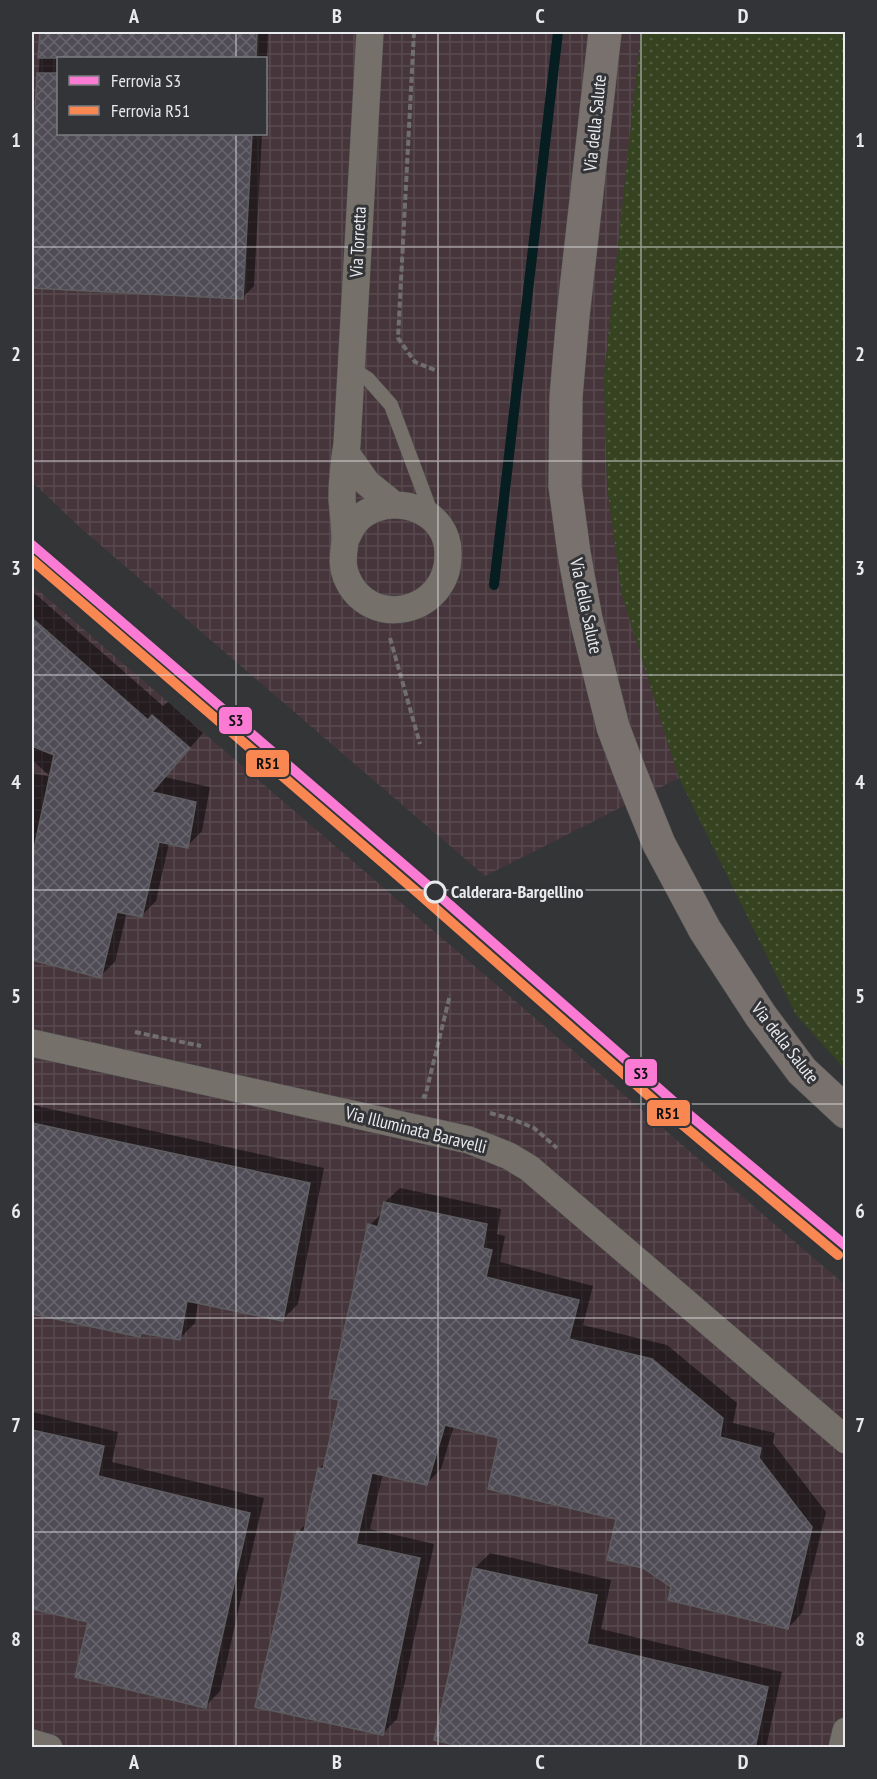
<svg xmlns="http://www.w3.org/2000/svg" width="877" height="1779" viewBox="0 0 877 1779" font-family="'PT Sans Narrow',sans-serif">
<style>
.industrial{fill:url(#industrial-grid);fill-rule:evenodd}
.grass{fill:url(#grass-dots)}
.shadow{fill:#0007}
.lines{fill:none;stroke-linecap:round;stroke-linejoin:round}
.stream{stroke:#071e21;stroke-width:10}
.building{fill:url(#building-cross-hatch);stroke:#5d5d5f;stroke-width:1.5}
.lane-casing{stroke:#525253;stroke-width:15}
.street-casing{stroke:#525253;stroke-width:28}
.secondary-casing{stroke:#525253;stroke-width:34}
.path{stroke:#716f6d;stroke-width:4;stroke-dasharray:6 3;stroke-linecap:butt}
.lane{stroke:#75706a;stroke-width:14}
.street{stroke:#75706a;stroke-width:27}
.secondary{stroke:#78716d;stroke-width:33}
.rail-1-casing{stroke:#333438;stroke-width:15}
.rail-2-casing{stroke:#333438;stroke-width:15}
.rail-1{stroke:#fa7ad4;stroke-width:10}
.rail-2{stroke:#f88751;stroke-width:10}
.grid{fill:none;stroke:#e9eaed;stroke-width:1.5;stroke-opacity:0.55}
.stop-dot{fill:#333438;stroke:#e9eaed;stroke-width:3}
.labels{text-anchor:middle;stroke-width:6;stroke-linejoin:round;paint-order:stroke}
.street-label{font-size:18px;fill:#e9eaed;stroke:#333438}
.stop-label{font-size:18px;font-weight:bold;fill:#e9eaed;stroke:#333438;text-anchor:start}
.line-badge{stroke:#333438;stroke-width:2}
.pale-badge-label{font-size:16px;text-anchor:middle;font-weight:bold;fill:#111}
.neatline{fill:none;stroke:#e9eaed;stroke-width:2}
.grid-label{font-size:20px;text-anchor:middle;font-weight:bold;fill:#e9eaed}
</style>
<defs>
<pattern id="industrial-grid" width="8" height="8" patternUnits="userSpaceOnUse" patternTransform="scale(1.5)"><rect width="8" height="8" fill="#46363c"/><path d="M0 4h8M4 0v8" fill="none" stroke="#584a4f"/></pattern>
<pattern id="grass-dots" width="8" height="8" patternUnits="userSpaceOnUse" patternTransform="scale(1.5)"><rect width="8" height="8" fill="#364321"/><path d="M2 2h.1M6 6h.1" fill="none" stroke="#535e42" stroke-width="1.8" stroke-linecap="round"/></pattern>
<pattern id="building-cross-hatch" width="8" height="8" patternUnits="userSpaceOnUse" patternTransform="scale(1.5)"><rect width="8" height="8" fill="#504c56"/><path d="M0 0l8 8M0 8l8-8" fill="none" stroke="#69666f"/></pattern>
</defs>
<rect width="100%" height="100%" fill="#343537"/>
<!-- industrial -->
<path class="industrial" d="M32 32H641L604 376 607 486 622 595 679 778 485 876 83 530 32 482ZM58 58H266V134H58Z
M32 585 845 1285V1747H32Z"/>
<!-- grass -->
<path class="grass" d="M641 32H845V1069L796 1015 679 778 622 595 607 486 604 376Z"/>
<!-- shadow -->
<path class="shadow" d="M41 32H268L266 75V58H58V134H262L254 286 242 298 32 286V198Z
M32 591 163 706 168 702 203 733 164 777 210 787 202 831 187 846 169 843 156 901 142 915 127 912 115 962 100 976 32 958V773L51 777 32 760Z
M32 1105 324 1168 298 1304 283 1319 198 1302 195 1323 180 1338 143 1332 140 1336 32 1312Z
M400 1188 501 1209 497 1234 505 1236 500 1262 593 1286 583 1325 667 1345 737 1403 733 1423 775 1433 773 1443 826 1512 802 1613 788 1628 673 1587 617 1518 501 1437 454 1426 441 1469 426 1484 383 1473 370 1529 434 1544 397 1719 383 1733 299 1531 308 1522 319 1469 326 1462 340 1399 370 1225 384 1211 385 1202Z
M32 1412 118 1432 112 1462 264 1498 220 1691 206 1706 89 1621 32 1607Z
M490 1553 611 1580 601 1629 782 1672 766 1748H472L435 1738 475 1568Z"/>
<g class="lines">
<!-- stream -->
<path class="stream" d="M494 585 558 32"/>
</g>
<!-- building -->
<path class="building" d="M40 32H257L256 58H38Z
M37 73H58V134H252L243 299 32 288V172Z
M32 618 148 720 152 715 190 748 152 792 196 802 188 848 159 842 142 917 117 912 101 978 32 960V858L54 755 32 746Z
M32 1123 310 1183 283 1321 187 1301 180 1340 141 1333 140 1337 32 1314Z
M384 1202 487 1224 483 1248 492 1250 486 1277 579 1300 569 1339 652 1359 723 1418 720 1437 761 1448 759 1458 812 1527 788 1629 668 1600 671 1587 643 1568 607 1560 616 1519 488 1489 499 1438 445 1425 427 1485 372 1473 356 1544 420 1558 383 1735 255 1707 297 1531 304 1532 318 1468 323 1469 339 1400 329 1398 368 1224 378 1227Z
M32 1430 104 1446 98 1476 250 1513 206 1708 75 1677 88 1622 32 1609Z
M473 1568 597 1595 587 1644 768 1687 755 1748H466L434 1740Z"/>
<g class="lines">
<defs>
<path id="lane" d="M351 368 368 379 391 405 432 515"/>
<path id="street" d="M346 453 367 483 393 504
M345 541C350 530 355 519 366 513 399 493 448 512 448 553 450 614 368 632 346 576 341 563 344 553 345 540 345 526 343 512 342 499 342 481 344 462 347 444L370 32
M32 1043 469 1140 509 1156 529 1168 846 1440
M32 1743 49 1748
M842 1748 846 1731"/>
<path id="secondary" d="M605 32 573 316 566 397 565 486 574 553 586 619 613 727 631 775 659 844 705 930 761 1016 802 1071 846 1112"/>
</defs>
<!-- lane casing -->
<use href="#lane" class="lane-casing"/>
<!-- street casing -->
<use href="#street" class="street-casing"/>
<!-- secondary casing -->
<use href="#secondary" class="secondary-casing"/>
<!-- path -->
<path class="path" d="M414 32 398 338 415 362 435 370
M390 638 420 744
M135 1032 201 1046
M422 1096 425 1097 450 995
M490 1113 512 1119 534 1128 557 1148"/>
<!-- lane -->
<use href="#lane" class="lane"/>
<!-- street -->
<use href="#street" class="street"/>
<!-- secondary -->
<use href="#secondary" class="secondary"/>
<defs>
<path id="rail-1" d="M32 545 426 884 674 1102 846 1246"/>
<path id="rail-2" d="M32 560 418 893 666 1111 838 1255"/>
</defs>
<!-- rail-1 casing -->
<use href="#rail-1" class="rail-1-casing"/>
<!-- rail-2 casing -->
<use href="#rail-2" class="rail-2-casing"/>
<!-- rail-1 -->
<use href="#rail-1" class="rail-1"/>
<!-- rail-2 -->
<use href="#rail-2" class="rail-2"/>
</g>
<!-- grid -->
<path class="grid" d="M236 32V58M438 32V1748M641 32V1748M236 134V1748M32 247H846M32 461H846M32 675H846M32 890H846M32 1104H846M32 1318H846M32 1532H846"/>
<!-- markers -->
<circle class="stop-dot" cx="435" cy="892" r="10"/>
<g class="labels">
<!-- street labels -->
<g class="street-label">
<text transform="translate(595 123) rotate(-84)" y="6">Via della Salute</text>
<text transform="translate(358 242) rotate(-87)" y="6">Via Torretta</text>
<text transform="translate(586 606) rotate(78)" y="6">Via della Salute</text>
<text transform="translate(785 1043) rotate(52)" y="6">Via della Salute</text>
<text transform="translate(416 1130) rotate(14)" y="6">Via Illuminata Baravelli</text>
</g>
<!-- stop labels -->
<g class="stop-label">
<text x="451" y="898">Calderara-Bargellino</text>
</g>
</g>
<g class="line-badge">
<rect x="218" y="706" width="35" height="29" rx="6" fill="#fa7ad4"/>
<rect x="245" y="749" width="45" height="29" rx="6" fill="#f88751"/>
<rect x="624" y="1058" width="34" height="29" rx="6" fill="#fa7ad4"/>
<rect x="646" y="1099" width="45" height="28" rx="6" fill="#f88751"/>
</g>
<g class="pale-badge-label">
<text x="236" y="726">S3</text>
<text x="268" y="769">R51</text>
<text x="641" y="1079">S3</text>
<text x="668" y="1119">R51</text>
</g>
<!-- border -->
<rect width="877" height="1779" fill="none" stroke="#333438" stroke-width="66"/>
<!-- legend -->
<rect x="57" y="57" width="210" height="78" fill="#333438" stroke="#7c7d80" stroke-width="1.5"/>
<rect x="69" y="76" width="30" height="9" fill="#fa7ad4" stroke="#7c7d80" stroke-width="1.5"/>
<text x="111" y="87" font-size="18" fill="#e9eaed">Ferrovia S3</text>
<rect x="69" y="106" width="30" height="9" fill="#f88751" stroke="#7c7d80" stroke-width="1.5"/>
<text x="111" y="117" font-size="18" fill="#e9eaed">Ferrovia R51</text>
<rect x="33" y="33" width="811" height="1713" class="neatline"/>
<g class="grid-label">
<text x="134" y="23">A</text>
<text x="337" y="23">B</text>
<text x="540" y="23">C</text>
<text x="743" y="23">D</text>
<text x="16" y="147">1</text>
<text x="860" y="147">1</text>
<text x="16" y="361">2</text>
<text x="860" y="361">2</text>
<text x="16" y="575">3</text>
<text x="860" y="575">3</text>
<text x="16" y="789">4</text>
<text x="860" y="789">4</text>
<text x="16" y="1003">5</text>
<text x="860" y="1003">5</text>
<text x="16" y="1218">6</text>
<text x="860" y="1218">6</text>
<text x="16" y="1432">7</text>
<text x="860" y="1432">7</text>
<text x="16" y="1646">8</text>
<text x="860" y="1646">8</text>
<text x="134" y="1769">A</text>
<text x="337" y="1769">B</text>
<text x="540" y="1769">C</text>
<text x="743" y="1769">D</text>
</g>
</svg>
